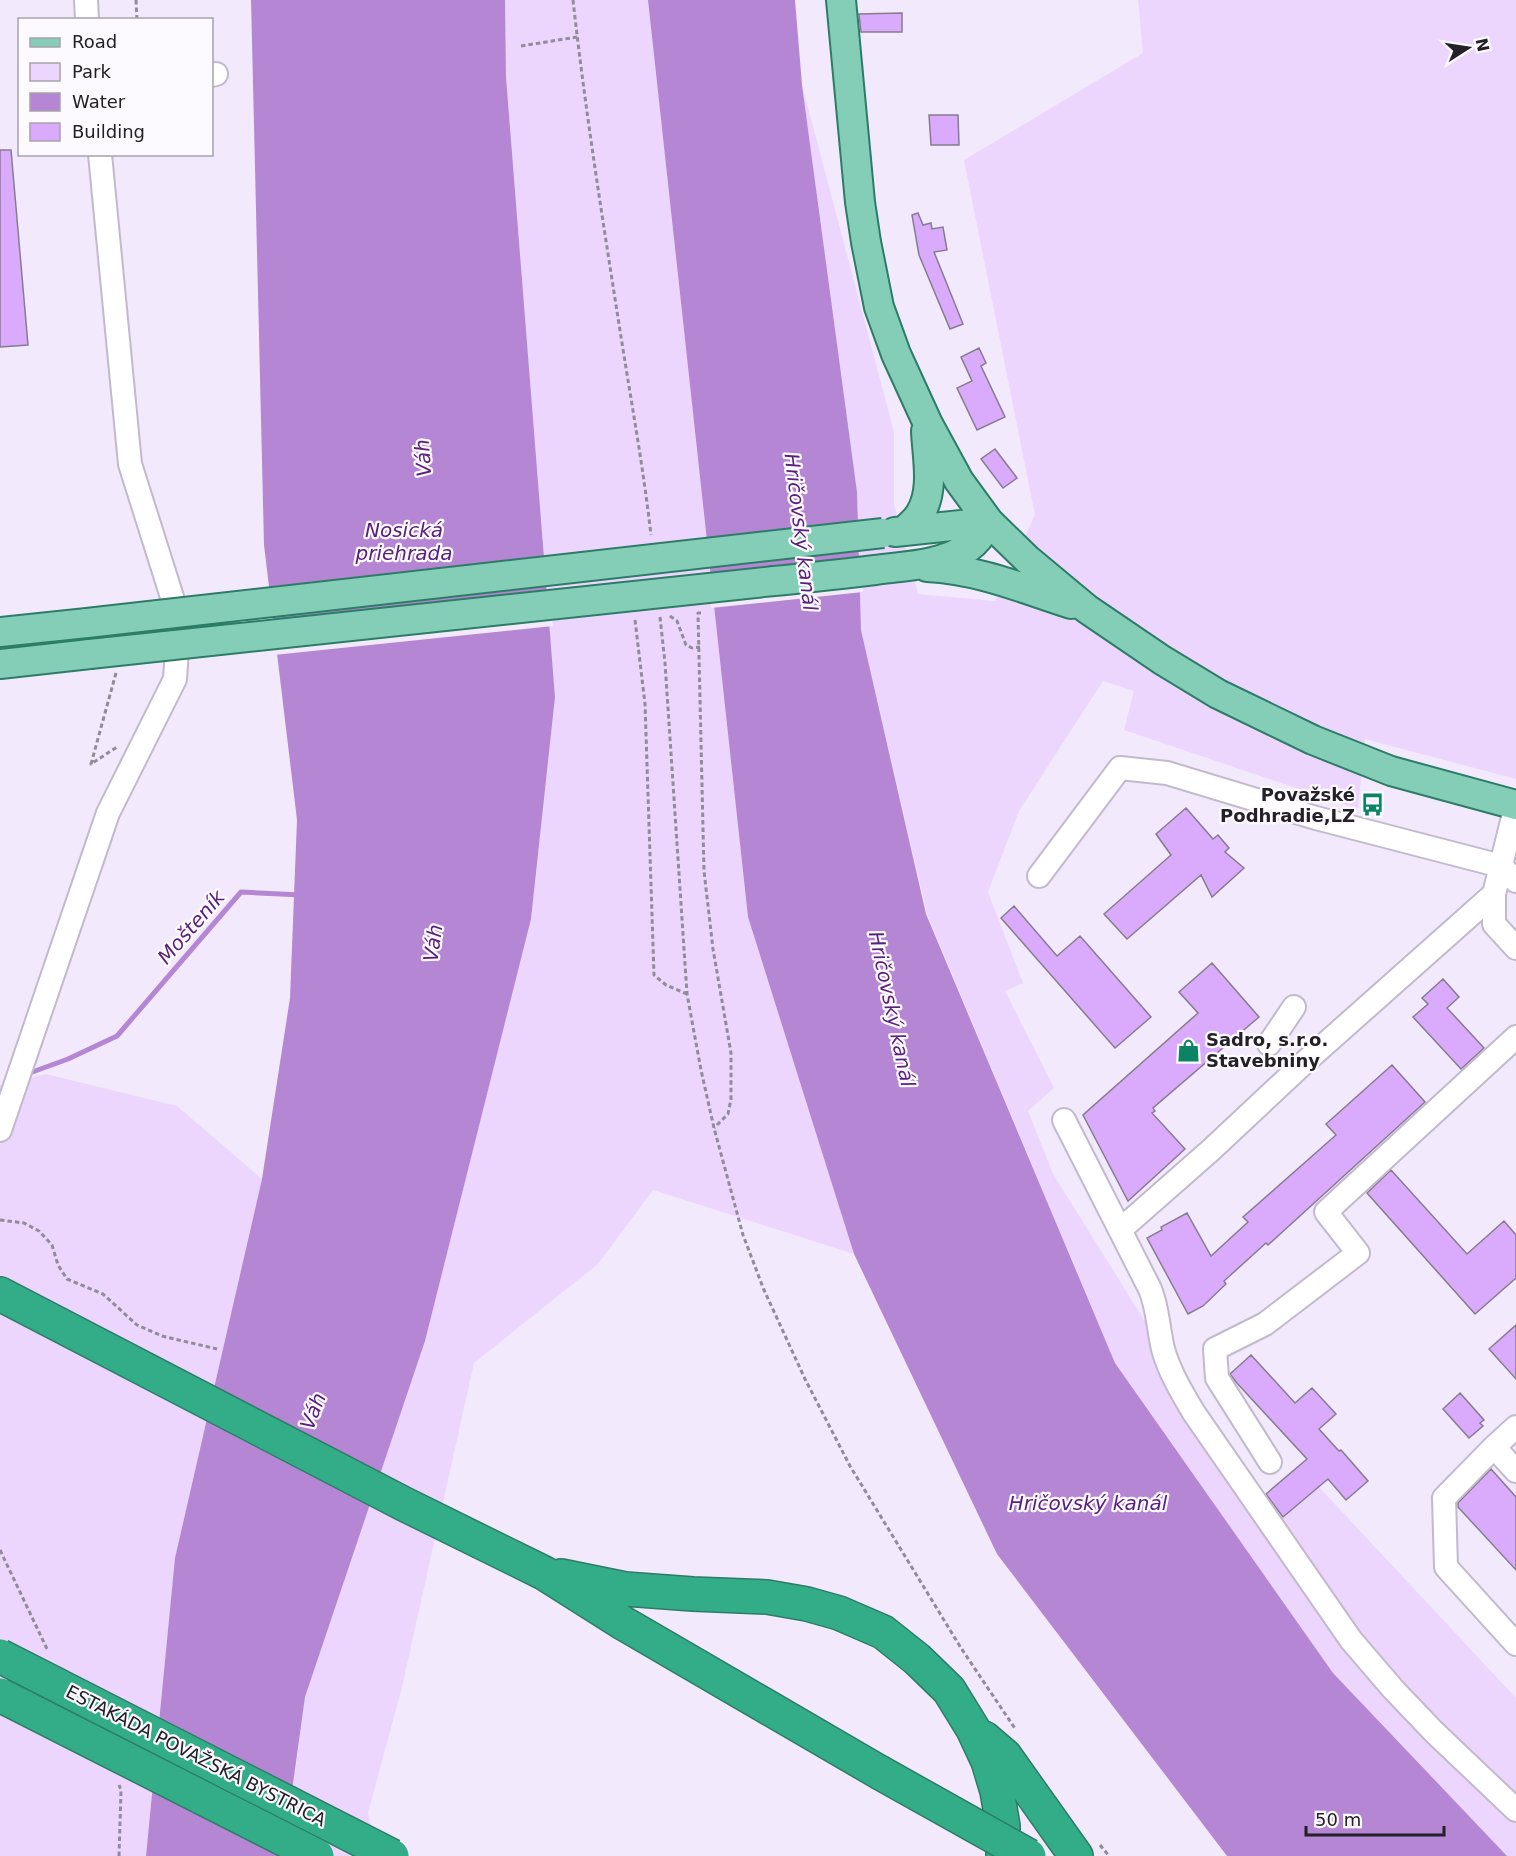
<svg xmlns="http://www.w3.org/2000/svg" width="1516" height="1856" viewBox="0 0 1516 1856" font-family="'DejaVu Sans',sans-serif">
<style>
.green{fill:#ecd6fe}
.water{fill:#b486d4}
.pier{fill:#f3e9fc}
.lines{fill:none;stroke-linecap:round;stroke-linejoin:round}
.stream{stroke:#b486d4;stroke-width:5}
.building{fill:#daabfc;stroke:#867c8e;stroke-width:1.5}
.minor-casing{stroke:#c3b9cc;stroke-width:26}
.major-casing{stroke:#2d7c66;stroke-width:32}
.highway-casing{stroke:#2d7c66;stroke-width:36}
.path{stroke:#928b98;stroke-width:3;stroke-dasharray:4.5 3;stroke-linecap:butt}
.minor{stroke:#fff;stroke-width:22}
.major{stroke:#84ceb7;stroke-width:28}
.highway{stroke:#32ad87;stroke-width:33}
.major-bridge-casing{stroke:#2d7c66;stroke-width:32;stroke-linecap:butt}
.highway-bridge-casing{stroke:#2d7c66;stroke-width:36;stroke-linecap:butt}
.major-bridge{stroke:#84ceb7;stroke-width:28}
.highway-bridge{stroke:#32ad87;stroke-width:33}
.labels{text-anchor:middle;stroke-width:4.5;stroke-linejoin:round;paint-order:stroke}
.poi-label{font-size:18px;font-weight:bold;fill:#242028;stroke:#fcfafe;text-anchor:end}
.street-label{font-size:18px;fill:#242028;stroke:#fcfafe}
.water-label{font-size:20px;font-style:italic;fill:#5b207d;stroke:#fcfafe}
</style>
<rect width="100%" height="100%" fill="#f3e9fc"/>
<!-- green -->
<path class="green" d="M505 0H648L748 917 854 1254 653 1190 598 1264 474 1363 402 1687 368 1813 379 1856H284L305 1697 425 1341 531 919 555 697 506 77Z
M1138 0H1516V779L1365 739 1358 809 1124 730 1134 691 1103 681 1019 811 988 892 1023 983 1005 991 1054 1088 1028 1111 1053 1174 1146 1323 1169 1336 1173 1359 1230 1453 1280 1520 1319 1487 1516 1698V1856H1507L1333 1673 1115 1363 927 914 861 630 857 492 802 85 894 432V504L918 594 995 601 1035 515 964 160 1143 53Z
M46 1074 177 1106 262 1179 175 1558 146 1856H0V1085Z"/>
<!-- water -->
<path class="water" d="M251 0H505L506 77 555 697 531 919 425 1341 305 1697 283 1856H146L175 1558 262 1179 290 998 297 820 264 545Z
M648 0H795L802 85 857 492 861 630 926 914 1115 1363 1333 1673 1507 1856H1227L997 1554 854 1254 748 917Z"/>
<!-- pier -->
<path class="pier" d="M862 559 863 592 711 608 708 576Z
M550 593 553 626 274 655 271 623Z"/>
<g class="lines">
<!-- stream -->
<path class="stream" d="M24 1075 68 1059 117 1036 241 892 301 895"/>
</g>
<!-- building -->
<path class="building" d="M902 13V32H861L859 14Z
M929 115H958L959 145H931Z
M0 150H11L28 345 0 347Z
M918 213 923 225 931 223 932 229 943 227 947 250 934 252 963 324 950 329 919 255 912 215Z
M979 348 986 363 981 366 1005 417 977 430 957 388 972 381 961 357Z
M995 449 1017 478 1003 488 981 459Z
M1186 808 1213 839 1218 835 1229 848 1225 852 1244 868 1212 897 1201 875 1127 939 1104 914 1171 855 1156 834Z
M1014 906 1057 956 1080 936 1151 1017 1115 1048 1001 918Z
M1212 963 1259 1017 1153 1108 1155 1111 1152 1113 1185 1149 1128 1201 1083 1115 1198 1013 1179 992Z
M1443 979 1459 997 1447 1008 1484 1048 1461 1069 1413 1017 1428 1004 1422 998Z
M1392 1065 1425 1102 1268 1245 1266 1243 1224 1281 1226 1284 1203 1306 1188 1314 1147 1238 1162 1230 1161 1227 1187 1213 1211 1256 1248 1222 1243 1217 1336 1135 1326 1124Z
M1391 1170 1467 1254 1504 1221 1516 1235V1278L1475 1314 1367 1193Z
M1516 1325V1379L1489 1349Z
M1251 1355 1295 1403 1312 1388 1336 1414 1319 1429 1339 1451 1341 1450 1368 1481 1346 1500 1328 1479 1283 1517 1266 1494 1307 1459 1236 1382 1230 1374Z
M1460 1393 1484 1420 1480 1423 1483 1426 1469 1438 1443 1409Z
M1491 1469 1516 1497V1570L1458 1507V1503Z"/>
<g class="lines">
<defs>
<path id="minor" d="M86 0 87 20
M212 75 216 74
M1516 805 1494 894V924L1516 948
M1039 876 1120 768 1167 773 1316 818 1501 866 1516 881
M1269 1044 1294 1007
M1064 1120 1150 1289C1158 1308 1158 1328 1163 1349 1169 1371 1182 1393 1194 1413L1351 1640 1393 1689 1434 1732 1516 1810
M0 1130 108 813 175 679 178 635 172 597 130 464 100 154
M1120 1230 1211 1150 1305 1062 1494 894
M1516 1427 1494 1447 1444 1498 1446 1567 1516 1644
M1494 1447 1516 1471
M1270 1462 1217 1378 1215 1349 1265 1324 1358 1253 1326 1212 1516 1037"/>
<path id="major" d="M841 0 860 202 866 242 879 307 896 354 928 424 959 481 989 522 1027 559 1087 609 1162 660 1218 694 1313 740 1391 771 1516 805
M904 531C909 526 916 521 920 514 935 490 927 457 926 431
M895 532 989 522
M927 567C981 570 1021 588 1071 604
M774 581C807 578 841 574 875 570 906 566 942 565 969 547 978 541 984 531 989 522
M0 632 87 623
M0 664 90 654"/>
<path id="highway" d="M0 1294 404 1504 544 1573 623 1623 879 1772
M561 1576 625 1589 693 1594 767 1597 807 1604 839 1613 883 1632 917 1659 949 1690 973 1729 988 1761 997 1791 1003 1826V1856
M984 1738 1005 1756 1076 1856"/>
</defs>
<!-- minor casing -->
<use href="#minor" class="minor-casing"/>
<!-- major casing -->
<use href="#major" class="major-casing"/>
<!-- highway casing -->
<use href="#highway" class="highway-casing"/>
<!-- path -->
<path class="path" d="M136 0 137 20
M573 0C585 108 602 216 619 324 630 395 643 465 651 535
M521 46 577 37
M701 613H698L704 871 713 949 731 1053V1099L728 1114 714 1128
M670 616 677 621 686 645 692 648 700 647
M660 617 665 663 687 994 701 1070 714 1128 743 1235 764 1290 805 1379 850 1466 961 1648 1016 1730
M635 620 645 704 654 975 666 985 687 994
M116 673 91 764 117 747
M0 1220 24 1223 39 1231 52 1245 58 1265 67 1279 103 1294 137 1325 162 1336 217 1349
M0 1550 48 1651
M1100 1845 1109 1856
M119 1856 121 1790 119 1785"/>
<!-- minor -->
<use href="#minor" class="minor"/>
<!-- major -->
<use href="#major" class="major"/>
<!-- highway -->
<use href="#highway" class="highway"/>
<defs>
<path id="major-bridge" d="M87 623 883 533
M90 654 774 581"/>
<path id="highway-bridge" d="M0 1656 392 1856
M0 1695 317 1856
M879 1772 1029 1856"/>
</defs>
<!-- major-bridge casing -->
<use href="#major-bridge" class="major-bridge-casing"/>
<!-- highway-bridge casing -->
<use href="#highway-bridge" class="highway-bridge-casing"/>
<!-- major-bridge -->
<use href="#major-bridge" class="major-bridge"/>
<!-- highway-bridge -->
<use href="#highway-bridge" class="highway-bridge"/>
</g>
<!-- icons -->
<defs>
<symbol id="bus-bare" viewBox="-9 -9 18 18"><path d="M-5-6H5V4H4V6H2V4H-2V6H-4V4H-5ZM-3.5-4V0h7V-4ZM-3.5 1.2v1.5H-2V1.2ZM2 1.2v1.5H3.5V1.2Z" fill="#0b8464" stroke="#fcfafe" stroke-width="2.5" paint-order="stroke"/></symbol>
<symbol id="shop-bare" viewBox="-9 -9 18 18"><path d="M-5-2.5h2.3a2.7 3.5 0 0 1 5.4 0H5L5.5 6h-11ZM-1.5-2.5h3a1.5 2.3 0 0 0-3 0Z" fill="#0b8464" stroke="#fcfafe" stroke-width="2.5" paint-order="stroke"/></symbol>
</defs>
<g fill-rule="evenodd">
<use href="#bus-bare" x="1356" y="788" width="33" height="33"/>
<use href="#shop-bare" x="1172" y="1034" width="33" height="33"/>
</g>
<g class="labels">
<!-- poi labels -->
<g class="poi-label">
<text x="1355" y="801">Považské<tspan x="1355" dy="21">Podhradie,LZ</tspan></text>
<text x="1206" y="1046" text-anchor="start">Sadro, s.r.o.<tspan x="1206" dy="21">Stavebniny</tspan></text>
</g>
<!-- street labels -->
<g class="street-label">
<text transform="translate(196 1756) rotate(27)" y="6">ESTAKÁDA POVAŽSKÁ BYSTRICA</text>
</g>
<!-- water labels -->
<g class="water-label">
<text transform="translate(423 458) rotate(-94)" y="7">Váh</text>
<text x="404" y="537">Nosická<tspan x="404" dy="23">priehrada</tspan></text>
<text transform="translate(801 532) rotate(83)" y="7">Hričovský kanál</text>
<text transform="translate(191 927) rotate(-49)" y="7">Mošteník</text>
<text transform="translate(433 943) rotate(-82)" y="7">Váh</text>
<text transform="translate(892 1009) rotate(78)" y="7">Hričovský kanál</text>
<text transform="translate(313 1411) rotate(-69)" y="7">Váh</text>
<text x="1088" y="1510">Hričovský kanál</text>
</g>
</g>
<!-- legend -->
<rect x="18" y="18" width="195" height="138" fill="#fcfafe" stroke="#a6a3a8" stroke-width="1.5"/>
<rect x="30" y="38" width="30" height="9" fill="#84ceb7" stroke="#a6a3a8" stroke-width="1.5"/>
<text x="72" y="48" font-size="18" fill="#242028">Road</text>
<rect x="30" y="63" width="30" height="18" fill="#ecd6fe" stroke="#a6a3a8" stroke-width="1.5"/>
<text x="72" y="78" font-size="18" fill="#242028">Park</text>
<rect x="30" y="93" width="30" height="18" fill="#b486d4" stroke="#a6a3a8" stroke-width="1.5"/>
<text x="72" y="108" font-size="18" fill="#242028">Water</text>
<rect x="30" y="123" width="30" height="18" fill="#daabfc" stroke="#a6a3a8" stroke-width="1.5"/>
<text x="72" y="138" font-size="18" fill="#242028">Building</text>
<!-- north arrow -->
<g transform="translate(1468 48) rotate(78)" stroke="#fcfafe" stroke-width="4.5" paint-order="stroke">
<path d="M0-4.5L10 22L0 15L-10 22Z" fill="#242028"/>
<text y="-9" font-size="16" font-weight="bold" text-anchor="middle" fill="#242028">N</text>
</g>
<!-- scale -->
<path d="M1306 1826v9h138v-9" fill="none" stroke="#242028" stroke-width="3"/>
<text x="1315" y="1826" font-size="18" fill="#242028" stroke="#fcfafe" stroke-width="4.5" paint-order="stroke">50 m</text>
</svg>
